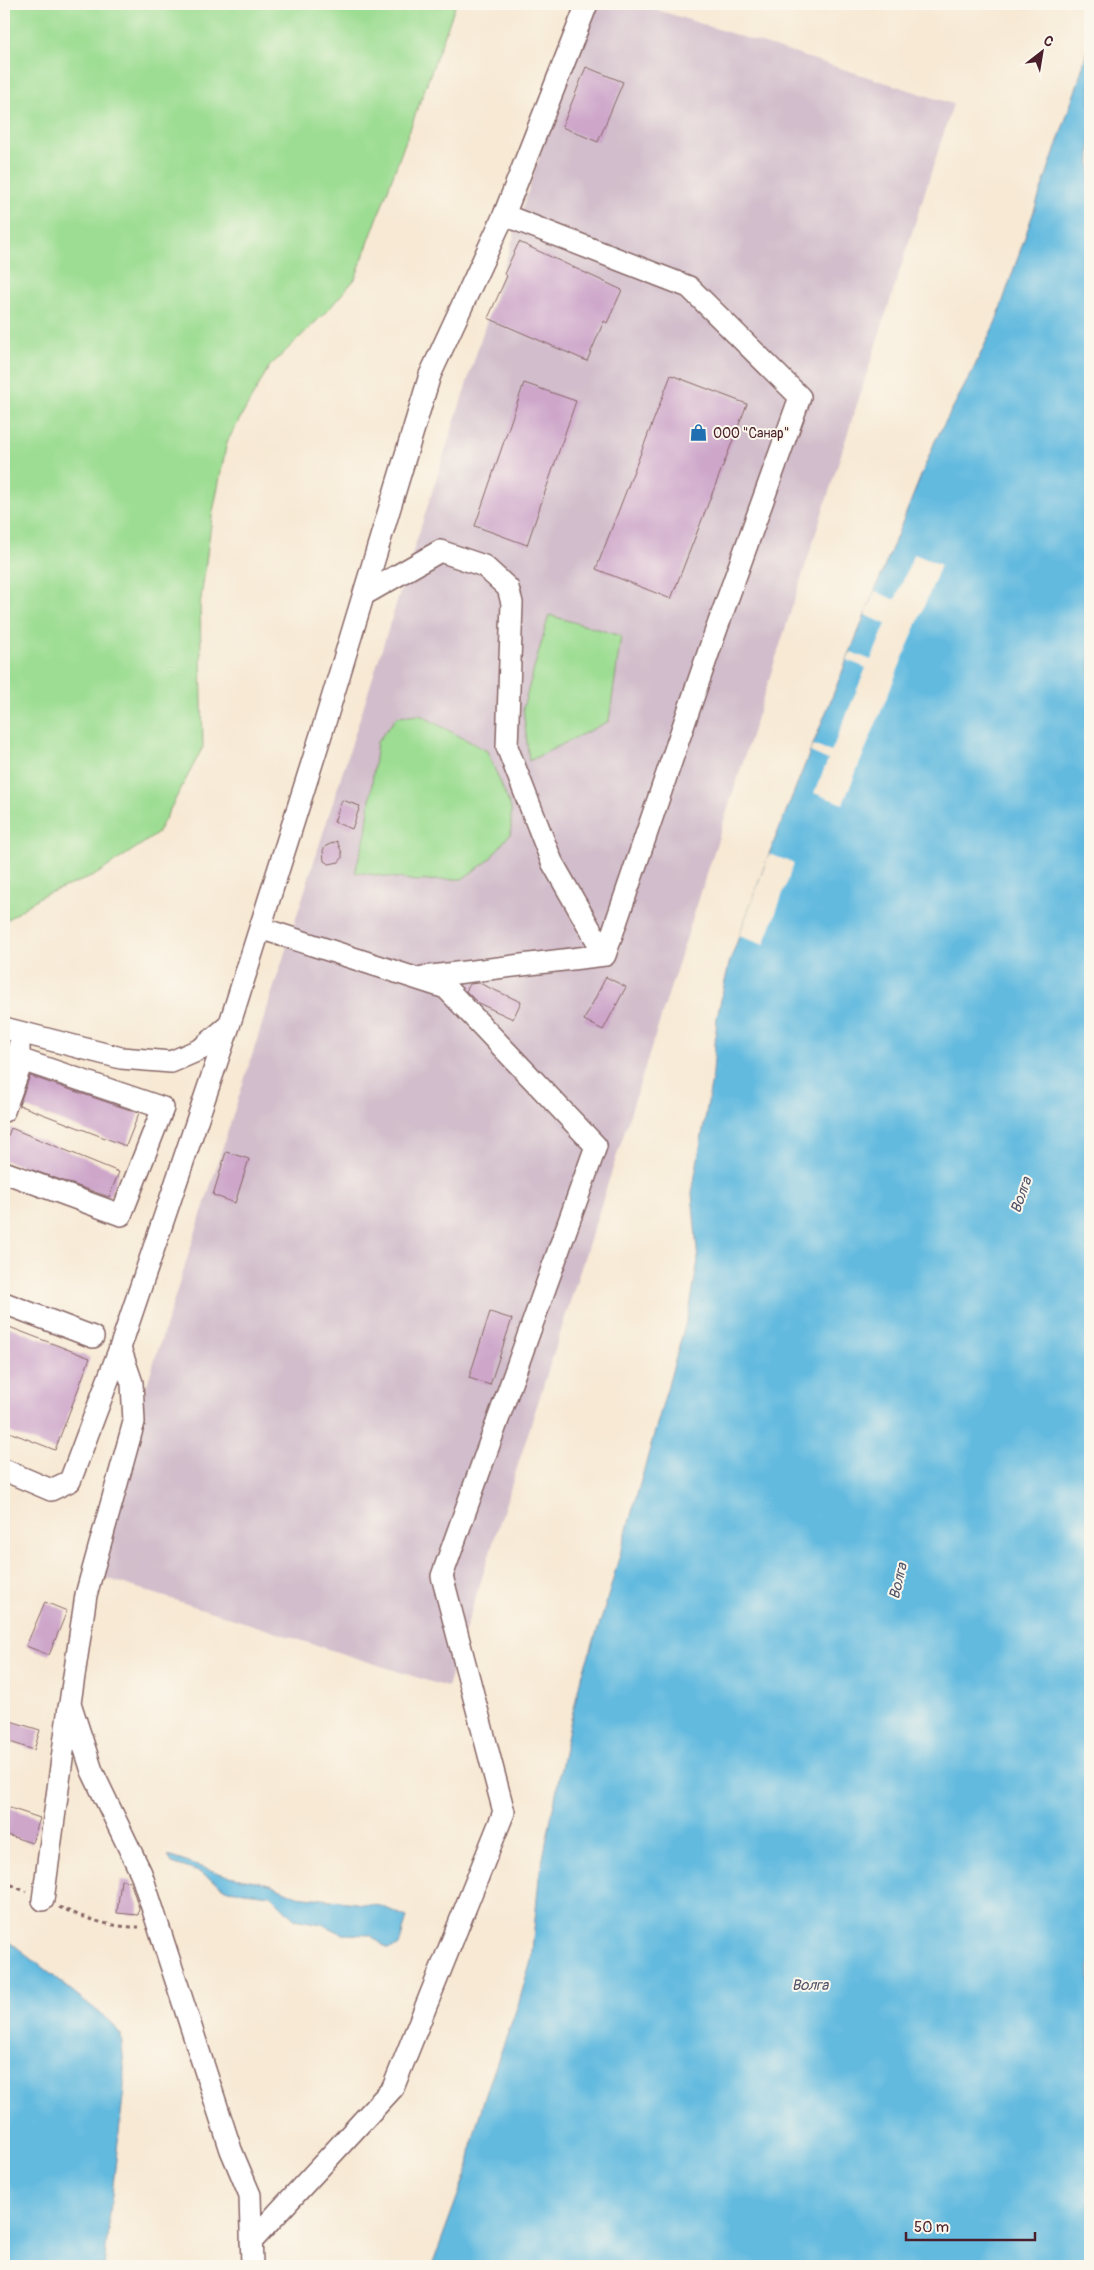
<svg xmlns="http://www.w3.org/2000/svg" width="1094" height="2270" viewBox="0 0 1094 2270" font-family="Pangolin,sans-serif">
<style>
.industrial{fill:#d1bdcb}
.green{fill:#9ddd93;stroke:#747e5f}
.water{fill:#62badf;stroke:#566c85}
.pier{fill:#f7e9d4}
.building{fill:#cda6ca}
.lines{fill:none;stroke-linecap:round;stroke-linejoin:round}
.minor-casing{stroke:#876666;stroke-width:24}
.path{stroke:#876666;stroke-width:3;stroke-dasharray:4 4;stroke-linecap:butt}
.minor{stroke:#fff;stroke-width:21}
.labels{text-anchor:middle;stroke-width:4;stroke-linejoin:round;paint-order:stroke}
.poi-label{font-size:14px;fill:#4a1f2b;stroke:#fbf7ec;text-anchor:start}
.water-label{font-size:15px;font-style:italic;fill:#52556a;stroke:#fbf7ec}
</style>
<rect width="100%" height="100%" fill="#fbf7ec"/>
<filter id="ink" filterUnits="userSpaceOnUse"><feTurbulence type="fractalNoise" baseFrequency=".02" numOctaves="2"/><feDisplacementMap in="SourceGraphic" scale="10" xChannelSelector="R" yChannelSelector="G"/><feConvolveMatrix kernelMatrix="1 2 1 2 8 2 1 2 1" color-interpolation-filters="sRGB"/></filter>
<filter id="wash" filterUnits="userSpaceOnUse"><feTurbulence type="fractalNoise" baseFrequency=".0096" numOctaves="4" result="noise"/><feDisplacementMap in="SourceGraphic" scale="20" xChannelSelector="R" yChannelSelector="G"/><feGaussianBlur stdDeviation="1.12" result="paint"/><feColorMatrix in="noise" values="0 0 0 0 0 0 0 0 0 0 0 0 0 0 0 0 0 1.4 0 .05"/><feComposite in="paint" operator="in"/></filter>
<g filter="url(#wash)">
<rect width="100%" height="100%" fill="#f7e9d4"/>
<!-- industrial -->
<path class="industrial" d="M588 4H639L953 104 447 1687 87 1572Z"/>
<!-- green -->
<path class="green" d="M4 4H456L355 279 329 309 269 367 227 442 212 517 200 606 203 747 157 834 94 876 41 896 4 922Z
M549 615 621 636 609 721 529 761 523 708Z
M420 715 487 751 511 808V833L488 861 462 879 417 881 355 872 366 833 377 742 397 717Z"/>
<!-- water -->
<path class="water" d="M1090 41V2266H432L469 2165 474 2134 486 2093 519 2002 531 1961 539 1878 569 1728 581 1678 603 1614 690 1308 698 1261 692 1193 713 1073 717 1017 729 964 769 854 935 441 972 372 996 321 1077 86Z
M168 1856 225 1875 270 1884 297 1896 381 1906 407 1917 399 1946 388 1949 370 1935 343 1934 322 1924 294 1919 270 1895 228 1890 199 1872 172 1863Z
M4 1937 110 2021 121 2035 124 2066V2088L104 2266H4Z"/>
<!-- pier -->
<path class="pier" d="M914 554 941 565 843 804 814 793 828 760 810 752 813 745 831 752 866 668 847 660 851 652 871 660 886 624 865 615 875 591 895 600Z
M769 854 794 863 764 945 739 936Z"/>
<g id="blocks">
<!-- building -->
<path class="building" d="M586 67 623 82 598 142 562 127Z
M519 242 622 290 607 323 604 321 587 361 488 318 507 276 504 274Z
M671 375 747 404 671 599 596 569Z
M524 383 576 401 527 545 475 526Z
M342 800 360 806 352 829 334 822Z
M337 841 342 853V858L339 862 329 864 324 861 323 850 326 846Z
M606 977 626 987 603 1030 584 1020Z
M479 983 521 1002 513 1019 478 1003 466 991 470 984Z
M30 1076 139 1113 126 1146 19 1105Z
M11 1128 119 1172 109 1197 4 1160V1146Z
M226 1152 249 1159 235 1203 213 1195Z
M490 1312 512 1319 490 1385 469 1378Z
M4 1325 90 1358 55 1450 4 1430Z
M45 1602 67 1611 49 1655 26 1646Z
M4 1719 40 1730 34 1750 4 1740Z
M4 1806 40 1818 32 1843 4 1834Z
M121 1880 130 1881 139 1908 138 1915 117 1913Z"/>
</g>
</g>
<g filter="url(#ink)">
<use href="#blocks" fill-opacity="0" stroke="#876666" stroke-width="1"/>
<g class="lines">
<defs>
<path id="minor" d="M365 594 440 551 484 566 508 588 512 603 507 747 552 862 605 955
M423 977 605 955 713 639 800 397 689 287 504 215
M4 1028 121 1058 171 1062 201 1049 228 1026
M4 1111 19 1070V1046
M4 1172 121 1215 163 1108 19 1059
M4 1303 93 1337
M4 1470 51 1490 70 1481 120 1348
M43 1900 69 1707
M251 2242 393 2088 504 1812 442 1576 596 1146 446 988 260 928
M252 2266 250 2195 231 2150 141 1873 92 1771 70 1703 86 1595 134 1422 132 1383 120 1348 229 1026 325 722 430 375 504 215 587 4"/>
</defs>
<!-- minor casing -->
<use href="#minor" class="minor-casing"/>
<!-- path -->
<path class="path" d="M4 1881 26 1892
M59 1907C84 1918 111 1928 139 1927"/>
<!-- minor -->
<use href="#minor" class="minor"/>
</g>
</g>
<!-- icons -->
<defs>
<symbol id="shop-bare" viewBox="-9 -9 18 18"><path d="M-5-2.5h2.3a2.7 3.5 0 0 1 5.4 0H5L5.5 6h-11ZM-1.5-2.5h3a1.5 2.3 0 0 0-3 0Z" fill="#1f6fb2" stroke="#fbf7ec" stroke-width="2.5" paint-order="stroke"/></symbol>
</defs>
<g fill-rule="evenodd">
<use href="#shop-bare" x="686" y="420" width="25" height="25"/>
</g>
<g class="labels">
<!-- poi labels -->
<g class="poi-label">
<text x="713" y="438">ООО "Санар"</text>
</g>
<!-- water labels -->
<g class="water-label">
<text transform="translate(1021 1195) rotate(-71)" y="5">Волга</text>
<text transform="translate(898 1581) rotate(-77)" y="5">Волга</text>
<text x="810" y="1990">Волга</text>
</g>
</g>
<!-- margin -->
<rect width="1094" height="2270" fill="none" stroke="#fbf7ec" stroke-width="20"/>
<!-- north arrow -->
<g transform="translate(1042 52) rotate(31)" stroke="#fbf7ec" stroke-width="4" paint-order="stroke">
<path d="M0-4L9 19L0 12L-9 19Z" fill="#4a1f2b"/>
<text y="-8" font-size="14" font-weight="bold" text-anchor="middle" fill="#4a1f2b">С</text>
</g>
<!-- scale -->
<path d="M906 2232v8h129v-8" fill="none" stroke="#4a1f2b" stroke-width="2.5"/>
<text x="914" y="2232" font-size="15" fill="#4a1f2b" stroke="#fbf7ec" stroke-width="4" paint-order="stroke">50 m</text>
</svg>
